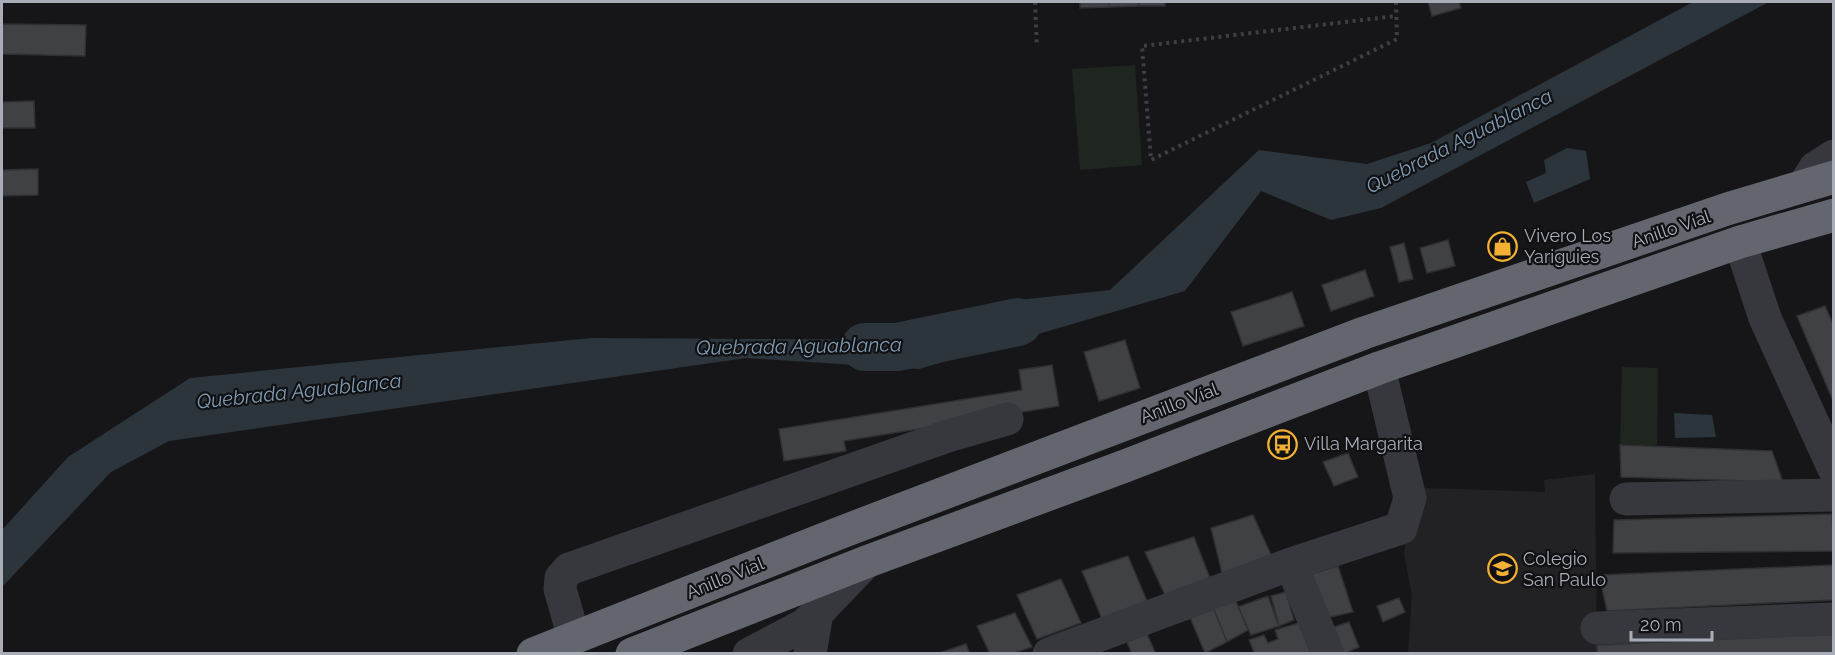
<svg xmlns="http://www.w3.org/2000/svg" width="1835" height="655" viewBox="0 0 1835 655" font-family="Raleway,sans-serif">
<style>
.built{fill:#222225}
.green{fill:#1e261f}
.water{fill:#2c353c}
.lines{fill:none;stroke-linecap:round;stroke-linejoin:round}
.river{stroke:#2c353c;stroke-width:48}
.building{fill:#404145;stroke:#303034;stroke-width:1.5}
.path{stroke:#3d3f44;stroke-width:4;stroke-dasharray:3 4.5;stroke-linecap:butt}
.minor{stroke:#37383d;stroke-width:33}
.highway{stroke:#63666e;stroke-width:33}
.labels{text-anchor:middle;stroke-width:4.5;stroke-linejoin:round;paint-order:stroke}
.street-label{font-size:18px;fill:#a8adb8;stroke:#111113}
.poi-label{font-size:18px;fill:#a8adb8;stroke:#111113;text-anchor:start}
.water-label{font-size:20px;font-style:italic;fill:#7f9bb3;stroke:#111113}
</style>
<rect width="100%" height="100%" fill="#161618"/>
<!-- built -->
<path class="built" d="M1595 474 1597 653H1408L1412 596 1404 554 1409 520 1424 488 1545 492 1544 480Z"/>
<!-- green -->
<path class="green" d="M1135 65 1142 165 1080 170 1072 69Z
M1622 367 1658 368 1657 445H1620Z"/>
<!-- water -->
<path class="water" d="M1693 2H1769L1381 208 1331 220 1261 191 1185 291 919 369 746 358 169 441 111 472 2 587V530L68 457 190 378 591 338 945 340 1019 300 1110 290 1259 150 1367 164 1431 143Z
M1567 148 1586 151 1590 179 1534 203 1526 182 1546 173 1544 160Z
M1674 413 1712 415 1716 437 1675 438Z"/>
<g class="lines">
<!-- river -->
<path class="river" d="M865 347H897L1018 322"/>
</g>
<!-- building -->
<path class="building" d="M1080 2H1109V7L1080 8Z
M1109 2H1138L1139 6 1109 7Z
M1138 2H1165V6H1139Z
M1428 2H1459L1461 8 1432 16Z
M2 24 86 25 85 56 2 54Z
M34 101 35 128H2V102Z
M38 169V195L2 196V170Z
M1448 240 1455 266 1427 273 1420 248Z
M1404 243 1413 279 1399 282 1390 247Z
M1365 270 1374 296 1331 311 1322 285Z
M1292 292 1304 326 1243 346 1231 312Z
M1825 306 1834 326V403L1797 316Z
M1125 340 1140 388 1099 401 1084 352Z
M1052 365 1059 406 844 441 846 451 784 461 779 429 1022 390 1019 370Z
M1620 445 1772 451 1783 482 1621 477Z
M1348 453 1358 477 1334 486 1323 462Z
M1832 514 1834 551 1613 553 1614 520Z
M1253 515 1272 557 1222 573 1211 528Z
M1194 537 1210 578 1165 595 1145 552Z
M1128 556 1147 601 1102 619 1082 571Z
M1834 565V600L1607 611 1599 575Z
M1338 566 1353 612 1326 618 1312 574Z
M1061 579 1081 623 1037 639 1017 595Z
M1286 592 1294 620 1279 626 1271 596Z
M1268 596 1279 626 1251 635 1238 607Z
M1399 598 1405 612 1383 622 1377 606Z
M1235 599 1248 630 1227 642 1213 607Z
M1213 607 1227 642 1205 653 1189 615Z
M1015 613 1032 647 1011 654H990L977 626Z
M1349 622 1359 647 1344 654 1331 628Z
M1299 623 1313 654H1255L1249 640 1264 635 1268 643 1278 639 1275 630Z
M1147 634 1156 654H1132L1127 642Z
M1834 634V654H1597V645Z
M966 644 970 654H936Z"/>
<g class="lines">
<!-- path -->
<path class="path" d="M1035 2 1037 47
M1396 2 1397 39 1151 160 1142 46 1396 16"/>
<!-- minor -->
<path class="minor" d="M1805 184 1815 168 1834 156
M1740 242 1765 318 1834 469
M1626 499 1834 495
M1291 564 1328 654
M1597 628 1834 619
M574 638 560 589 561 578 569 569 948 436 1007 419
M749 654 804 625 817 613 866 562
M810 654 817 613
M1049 654 1291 564 1401 528 1410 498 1379 368"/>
<!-- highway -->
<path class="highway" d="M533 654 842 532 1364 333 1727 209 1834 177
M632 654 866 562 1125 466 1379 368 1740 242 1834 215"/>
</g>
<!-- icons -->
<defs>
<symbol id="shop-ring" viewBox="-11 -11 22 22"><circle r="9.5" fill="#111113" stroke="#f2b134" stroke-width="1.5"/><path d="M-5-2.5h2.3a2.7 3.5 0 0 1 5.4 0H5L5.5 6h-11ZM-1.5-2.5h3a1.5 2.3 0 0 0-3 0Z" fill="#f2b134"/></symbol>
<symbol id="bus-ring" viewBox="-11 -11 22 22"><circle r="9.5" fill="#111113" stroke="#f2b134" stroke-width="1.5"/><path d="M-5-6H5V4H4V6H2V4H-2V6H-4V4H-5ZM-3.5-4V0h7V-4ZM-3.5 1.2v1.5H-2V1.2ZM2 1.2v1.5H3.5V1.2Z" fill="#f2b134"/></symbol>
<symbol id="school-ring" viewBox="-11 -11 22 22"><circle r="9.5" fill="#111113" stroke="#f2b134" stroke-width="1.5"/><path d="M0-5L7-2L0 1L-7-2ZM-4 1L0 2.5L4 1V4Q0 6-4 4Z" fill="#f2b134"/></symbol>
</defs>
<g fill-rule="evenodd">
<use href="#shop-ring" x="1486" y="230" width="33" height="33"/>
<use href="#bus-ring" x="1266" y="428" width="33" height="33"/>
<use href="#school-ring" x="1486" y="552" width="33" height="33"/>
</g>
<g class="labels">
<!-- street labels -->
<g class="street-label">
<text transform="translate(1671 229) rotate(-19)" y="6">Anillo Víal</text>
<text transform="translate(1179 403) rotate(-21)" y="6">Anillo Víal</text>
<text transform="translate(725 578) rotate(-22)" y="6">Anillo Víal</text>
</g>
<!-- poi labels -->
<g class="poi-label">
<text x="1524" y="242">Vivero Los<tspan x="1524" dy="21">Yariguies</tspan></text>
<text x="1304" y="450">Villa Margarita</text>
<text x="1523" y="565">Colegio<tspan x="1523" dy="21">San Paulo</tspan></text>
</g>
<!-- water labels -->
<g class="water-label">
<text transform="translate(1459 141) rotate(-27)" y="7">Quebrada Aguablanca</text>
<text transform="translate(799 346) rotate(-1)" y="7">Quebrada Aguablanca</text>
<text transform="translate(299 391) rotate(-6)" y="7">Quebrada Aguablanca</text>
</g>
</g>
<!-- border -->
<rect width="1835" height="655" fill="none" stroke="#a8adb8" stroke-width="6"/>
<!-- scale -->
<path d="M1631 631v9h81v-9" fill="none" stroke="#a8adb8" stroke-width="3"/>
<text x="1640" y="631" font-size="18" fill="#a8adb8" stroke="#111113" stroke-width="4.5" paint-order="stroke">20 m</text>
</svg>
